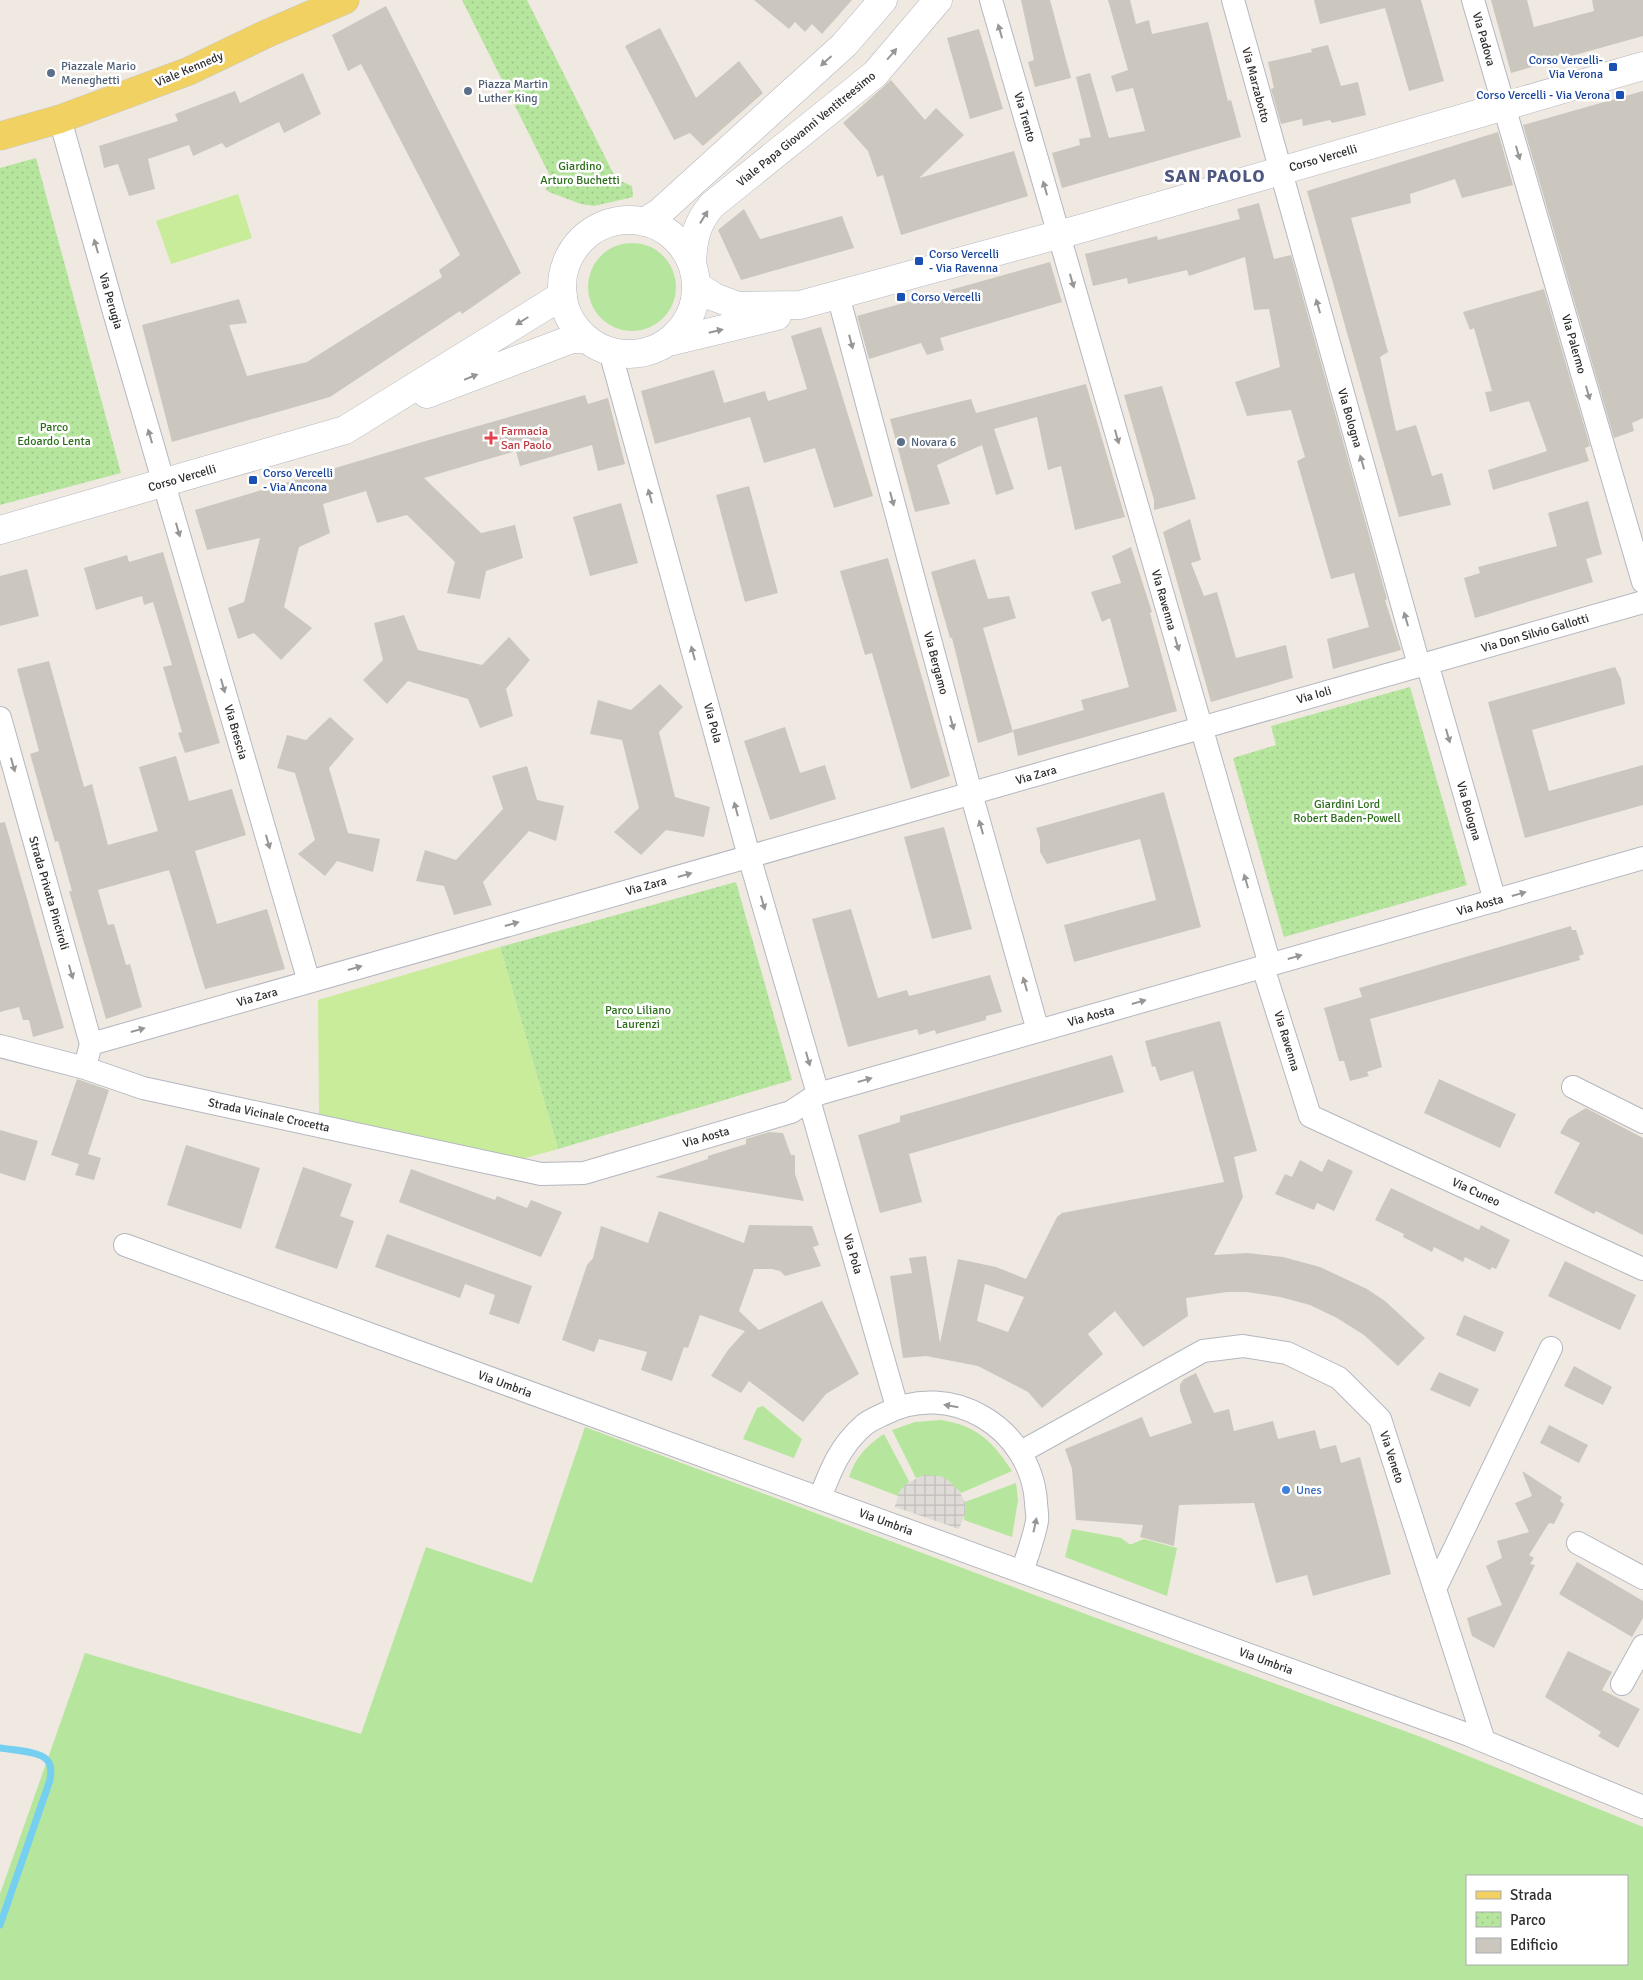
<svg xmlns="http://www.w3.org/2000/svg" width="1643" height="1980" viewBox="0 0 1643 1980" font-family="Signika,sans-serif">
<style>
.grass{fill:#b6e59e;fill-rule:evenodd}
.park{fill:url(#park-dots)}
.pitch{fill:#c9ec9a}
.plaza{fill:url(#plaza-grid)}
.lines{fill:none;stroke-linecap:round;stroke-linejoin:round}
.stream{stroke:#75cff0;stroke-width:7}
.building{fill:#cbc7bf;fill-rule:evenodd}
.street-casing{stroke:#b4b7c1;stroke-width:24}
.secondary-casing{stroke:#b4b7c1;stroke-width:29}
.primary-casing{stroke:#c9c9c9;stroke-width:29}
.street{stroke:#fff;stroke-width:22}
.secondary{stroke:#fff;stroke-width:28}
.primary{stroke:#f2d163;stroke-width:28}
.oneway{fill:#969696}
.transit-dot{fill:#1a4fb4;stroke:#fff;stroke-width:2}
.service-dot{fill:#5c6f8a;stroke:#fff;stroke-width:2}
.health-dot{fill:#e0444e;stroke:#fff;stroke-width:2}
.shop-dot{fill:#3f7fe0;stroke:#fff;stroke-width:2}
.labels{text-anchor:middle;stroke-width:5;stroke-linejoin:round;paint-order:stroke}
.street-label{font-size:12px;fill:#2e2e2e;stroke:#fff}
.transit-label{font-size:12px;fill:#164399;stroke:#fff;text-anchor:start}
.service-label{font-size:12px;fill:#4e5e75;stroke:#fff;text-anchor:start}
.park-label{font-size:12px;fill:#2c6e1b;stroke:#fff}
.health-label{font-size:12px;fill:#be3a42;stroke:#fff;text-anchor:start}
.shop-label{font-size:12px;fill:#366cbe;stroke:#fff;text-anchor:start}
.district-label{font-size:18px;font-weight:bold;letter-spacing:1px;fill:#4d5680;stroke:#fff}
</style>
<defs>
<pattern id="park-dots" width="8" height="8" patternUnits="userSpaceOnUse" patternTransform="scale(1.25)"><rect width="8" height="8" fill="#b6e59e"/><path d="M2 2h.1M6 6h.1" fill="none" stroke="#9dc588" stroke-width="1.8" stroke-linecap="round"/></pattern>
<pattern id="plaza-grid" width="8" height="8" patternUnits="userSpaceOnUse" patternTransform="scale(1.25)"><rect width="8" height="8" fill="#dfdcd8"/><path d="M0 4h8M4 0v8" fill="none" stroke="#c0bdba"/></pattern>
</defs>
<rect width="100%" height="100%" fill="#efe9e1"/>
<!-- grass -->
<path class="grass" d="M588 287a44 44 0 1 1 88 0a44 44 0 1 1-88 0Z
M763 1406 802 1439 794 1458 743 1439 757 1408Z
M940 1420C977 1425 993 1442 1012 1471L961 1493C952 1482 931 1473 916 1478L892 1430 915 1422Z
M585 1427 1107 1622 1421 1737 1643 1827V1980H0V1894L85 1653 361 1734 426 1547 532 1583ZM1467 1876H1627V1964H1467Z
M884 1434 909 1481 898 1496 849 1477C855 1458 867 1445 884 1434Z
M1016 1483 1018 1500 1012 1537 964 1520 965 1502Z
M1072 1529 1121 1538 1129 1544H1132L1144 1539 1177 1548 1167 1596 1065 1557Z"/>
<!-- park -->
<path class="park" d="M462 0H527L616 179 632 186 633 197 594 206 581 204 549 192 545 189 553 182Z
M36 158 121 473 0 505V168Z
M1410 687 1467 885 1284 937 1233 758 1276 745 1271 726Z
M736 882 792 1080 558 1149 500 947Z"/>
<!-- pitch -->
<path class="pitch" d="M238 194 252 238 171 264 156 221Z
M500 947 558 1149 522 1159 319 1115 318 1000Z"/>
<!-- plaza -->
<path class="plaza" d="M924 1475 940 1476 948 1480 959 1491 965 1502V1514L959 1529 895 1507 899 1492 907 1483Z"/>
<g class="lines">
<!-- stream -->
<path class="stream" d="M0 1748C11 1750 40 1751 47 1760 52 1765 51 1773 50 1780L0 1925"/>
</g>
<!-- building -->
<path class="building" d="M754 0H852L822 34 812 24 805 32 795 22 789 29Z
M1021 0H1050L1071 78 1035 87 1028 62 1034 60Z
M1108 0H1130L1136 24 1149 20 1152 34 1208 22 1228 101 1231 100 1241 137 1062 188 1052 153 1080 145 1079 139 1091 137 1076 77 1090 73 1109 138 1145 131 1133 88 1116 92 1111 76 1128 70Z
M1314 0H1421L1444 81 1409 91 1385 8 1320 24Z
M1491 0H1527L1534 27 1594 11 1592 0H1643V36L1511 73Z
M386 6 521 273 462 314 460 311 330 397 172 442 142 325 239 299 247 323 229 325 247 376 307 362 442 277 439 270 460 255 361 64 348 71 332 35Z
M660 28 696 98 739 61 763 93 703 146 690 133 674 140 625 46Z
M979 29 1003 109 970 119 947 38Z
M1328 45 1341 86 1358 82 1366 115 1332 123 1330 120 1303 126 1302 119 1281 124 1271 89 1274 88 1268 62 1312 52 1311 49Z
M303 73 321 114 284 133 279 122 226 148 222 143 193 156 189 145 148 159 155 189 129 196 118 164 104 168 99 146 178 121 175 114 235 91 240 103Z
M891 80 925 120 936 108 964 135 919 178 1014 151 1028 196 901 235 883 175 877 177 868 151 843 123Z
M1643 91V418L1632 423 1634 431 1614 438 1523 125Z
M1498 132 1513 185 1462 198 1455 179 1410 194 1411 203 1351 218 1388 352 1380 357 1396 431 1416 425 1432 476 1442 473 1451 505 1399 517 1307 191Z
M1259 203 1274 259 1291 255 1387 599 1385 600 1401 650 1333 669 1327 639 1369 627 1354 573 1331 579 1297 461 1305 457 1291 410 1247 416 1235 382 1280 367 1269 309 1254 310 1245 257 1189 276 1187 270 1128 284 1127 278 1093 286 1085 254 1157 236 1158 240 1240 219 1237 209Z
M744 209 760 239 842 216 854 248 741 280 718 230Z
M1050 262 1062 302 940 338 944 350 927 355 921 343 869 359 857 316Z
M1544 289 1590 446 1585 448 1589 461 1493 490 1488 470 1547 451 1529 401 1490 412 1485 392 1492 391 1474 328 1470 330 1463 312Z
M821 327 873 496 834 508 815 448 764 463 750 417 655 444 641 391 714 370 724 403 765 391 768 401 807 389 791 336Z
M1086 384 1125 517 1075 530 1061 466 1048 470 1037 417 994 429 1014 489 996 495 982 445 937 465 950 504 915 512 890 419 971 399 976 413Z
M1162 386 1196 499 1154 510V500L1124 395Z
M585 395 588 404 608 398 625 464 598 471 592 445 520 466 516 451 424 478 481 533 515 525 523 558 486 571 480 599 447 593 455 562 407 515 377 523 366 491 323 504 330 533 299 547 284 607 312 628 281 660 254 633 238 639 228 608 244 602 260 538 207 550 195 510 429 440Z
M749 486 778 593 745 602 716 495Z
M1588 501 1602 554 1586 559 1593 582 1475 618 1464 578 1480 573 1478 567 1557 546 1548 513Z
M621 503 638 563 590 576 573 517Z
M1190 519 1201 560 1191 563 1204 596 1217 592 1236 658 1286 645 1293 678 1211 702 1163 532Z
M1131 547 1152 612 1150 613 1177 711 1018 756 1013 730 1084 710 1081 700 1129 687 1110 618 1102 622 1091 592 1121 583 1112 556Z
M163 552 220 743 185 753 178 733 182 732 163 667 172 665 153 602 144 605 142 596 96 610 84 568 127 555 129 562Z
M888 558 950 776 911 789 872 653 865 655 840 571Z
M975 559 988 599 1009 596 1016 618 983 628 1013 732 978 743 952 638H950L931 572Z
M27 569 39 616 0 626V576Z
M404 615 418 650 482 665 509 637 530 660 506 689 513 716 480 728 468 699 408 681 387 704 363 680 383 660 374 623Z
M49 661 84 787 92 784 108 845 158 831 139 767 176 756 189 801 232 789 246 835 195 851 217 924 267 909 285 969 205 989 169 870 98 890 108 925 114 924 126 965 130 964 142 1007 106 1019 69 891H72L58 841 55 842 30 754 39 751 17 669Z
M1615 667 1621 679 1625 704 1532 730 1549 791 1643 765V805L1525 838 1488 702Z
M660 684 683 707 659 732 675 797 710 807 704 837 666 830 641 855 614 832 639 808 622 740 590 734 598 700 631 710Z
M330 717 354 739 329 768 348 833 380 839 373 872 337 861 325 876 298 854 315 840 295 773 277 768 287 735 306 740Z
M785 727 800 773 825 765 836 799 770 820 744 741Z
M527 766 537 800 564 806 556 841 529 831 483 882 492 905 454 915 444 886 416 881 425 850 456 860 503 809 492 776Z
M1164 792 1201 927 1074 962 1064 925 1156 900 1140 839 1047 864 1040 852V840L1036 828Z
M5 822 64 1028 33 1037 29 1020H23L19 1007 0 1012V823Z
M944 827 972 929 932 939 904 837Z
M851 909 878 998 907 990 909 996 990 975 1002 1012 986 1016V1020L936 1034 935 1030 919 1035 917 1029 848 1047 812 919Z
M1571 926 1572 930H1576L1584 954 1579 956 1580 960 1370 1019 1382 1067 1367 1072 1369 1076 1350 1081 1344 1061H1339L1324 1008 1362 997 1359 988Z
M1220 1021 1257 1151 1234 1157 1243 1197 1214 1255 1247 1253 1283 1257 1320 1267 1367 1289 1385 1301 1425 1338 1398 1366 1364 1335 1337 1318 1310 1305 1280 1297 1246 1292H1227L1186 1298 1188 1316 1143 1347 1115 1311 1088 1334 1103 1354 1042 1408 1028 1392 978 1366 926 1356 903 1358 890 1276 912 1273 909 1258 926 1256 940 1343 958 1259 996 1267 1026 1279 1057 1217 1062 1213 1224 1182 1193 1071 1160 1081 1155 1066 1152 1067 1145 1041ZM985 1284 1024 1297 1008 1332 977 1321Z
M1112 1055 1124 1092 909 1154 922 1202 880 1213 858 1135 900 1122V1116Z
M77 1079 109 1090 88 1154 101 1158 94 1180 75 1175 79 1164 51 1155Z
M1439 1079 1516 1114 1500 1148 1424 1113Z
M1586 1108 1643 1138V1235L1596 1211 1594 1214 1554 1193 1580 1143 1560 1133 1568 1119Z
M0 1130 38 1141 25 1181 0 1173Z
M769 1132 783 1133 791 1155H795V1174L804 1201 655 1177 708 1159V1156L746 1144V1139Z
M186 1145 260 1168 241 1229 167 1205Z
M1328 1159 1353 1171 1334 1211 1317 1203 1314 1210 1275 1194 1285 1174 1292 1177 1300 1160 1322 1172Z
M303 1167 352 1184 340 1216 354 1221 337 1269 275 1248Z
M411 1169 495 1200 497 1196 527 1208 531 1200 562 1212 541 1257 399 1202Z
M1391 1188 1479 1230 1481 1225 1510 1240 1496 1269 1492 1267 1490 1270 1465 1257 1463 1262 1434 1247 1432 1252 1403 1237 1404 1234 1375 1220Z
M659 1211 744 1243 749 1225 812 1226 819 1245 813 1247 821 1266 785 1276 780 1271 772 1269H754L739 1311 759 1330 822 1301 859 1374 826 1394 803 1422 749 1381 741 1393 711 1376 728 1350 745 1331 700 1315 688 1348 684 1347 672 1381 641 1370 647 1352 599 1339 594 1352 562 1340 587 1265 593 1258 601 1226 648 1243Z
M387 1234 532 1286 519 1324 489 1314 495 1295 465 1284 460 1298 375 1267Z
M1565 1261 1636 1295 1620 1330 1548 1296Z
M1464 1315 1504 1332 1495 1352 1456 1335Z
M1574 1366 1612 1387 1603 1405 1564 1386Z
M1439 1372 1479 1389 1470 1407 1430 1390Z
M1196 1373 1214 1413 1229 1409 1234 1431 1273 1421 1278 1439 1315 1430 1320 1449 1336 1445 1341 1463 1360 1457 1391 1574 1313 1596 1307 1575 1276 1583 1254 1503 1179 1505 1174 1546 1140 1537 1143 1525 1076 1520 1072 1469 1065 1449 1142 1417 1150 1437 1192 1423 1180 1391V1384L1184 1379Z
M1549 1425 1588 1445 1579 1463 1540 1443Z
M1522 1471 1562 1497 1560 1501 1564 1504 1554 1524 1549 1523 1529 1555 1534 1558 1530 1564 1535 1565 1494 1648 1472 1636 1467 1618 1502 1605 1486 1566 1502 1558 1497 1541 1529 1532 1515 1503 1532 1496Z
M1577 1562 1643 1601V1618L1632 1637 1559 1594Z
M1568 1651 1612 1672 1602 1690 1640 1709 1618 1748 1598 1736 1601 1732 1545 1697Z"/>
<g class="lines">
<defs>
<path id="street" d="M991 0 1270 965
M1233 0 1419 665
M1473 0 1643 582
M60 119 114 312 309 982
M838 295 971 793 1038 1031
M610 351 749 856 818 1094
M1427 663 1495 901
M0 718 91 1044 87 1059
M1263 967 1310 1116 1643 1269
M91 1044 1643 602
M0 1046 85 1068 143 1088 541 1174 584 1173 791 1112 818 1094 1643 858
M1573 1087 1643 1122
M809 1100 897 1407
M125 1245 1469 1735 1643 1807
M1021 1452 1203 1351 1243 1346 1287 1353 1339 1378 1380 1419 1484 1741
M820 1498C831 1469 840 1446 864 1425 870 1420 878 1417 884 1414 951 1379 1031 1428 1036 1502 1036 1508 1038 1515 1037 1521 1034 1538 1027 1556 1022 1572
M1578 1543 1643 1578
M1435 1589 1551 1348
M1622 1684 1643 1646"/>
<path id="secondary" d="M562 287a67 67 0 1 1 134 0a67 67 0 1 1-134 0Z
M644 222 660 212 844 45 883 0
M692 264C693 239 696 224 712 205L875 74 938 0
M696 285 714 297 738 306 800 305 1087 227 1643 66
M669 342 777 316
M427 394 572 339H586
M0 530 345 430 563 295"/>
<path id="primary" d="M0 136 60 119 189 71 266 34 345 0"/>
</defs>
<!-- street casing -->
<use href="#street" class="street-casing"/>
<!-- secondary casing -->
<use href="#secondary" class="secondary-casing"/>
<!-- primary casing -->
<use href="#primary" class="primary-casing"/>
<!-- street -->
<use href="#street" class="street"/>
<!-- secondary -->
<use href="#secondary" class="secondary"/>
<!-- primary -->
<use href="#primary" class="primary"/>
</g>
<!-- one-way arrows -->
<defs><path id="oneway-solid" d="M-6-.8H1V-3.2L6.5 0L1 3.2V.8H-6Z" transform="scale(1.25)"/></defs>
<g class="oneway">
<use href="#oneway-solid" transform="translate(1000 31) rotate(-106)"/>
<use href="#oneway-solid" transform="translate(892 54) rotate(-49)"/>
<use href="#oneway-solid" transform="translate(826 61) rotate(138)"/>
<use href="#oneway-solid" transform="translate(1518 153) rotate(74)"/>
<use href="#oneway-solid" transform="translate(1045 188) rotate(-106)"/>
<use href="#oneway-solid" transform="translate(704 217) rotate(-58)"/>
<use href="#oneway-solid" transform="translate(96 246) rotate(-106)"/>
<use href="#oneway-solid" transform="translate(1072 281) rotate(74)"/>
<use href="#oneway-solid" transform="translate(1318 306) rotate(-106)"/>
<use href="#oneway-solid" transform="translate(522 321) rotate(148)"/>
<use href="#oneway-solid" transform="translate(716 331) rotate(-13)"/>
<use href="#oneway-solid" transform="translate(851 342) rotate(75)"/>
<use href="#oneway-solid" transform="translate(471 377) rotate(-22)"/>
<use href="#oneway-solid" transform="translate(1588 393) rotate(74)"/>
<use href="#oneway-solid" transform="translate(150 436) rotate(-106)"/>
<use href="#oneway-solid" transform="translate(1117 437) rotate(74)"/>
<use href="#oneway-solid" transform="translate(1362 462) rotate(-106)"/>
<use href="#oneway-solid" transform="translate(650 496) rotate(-105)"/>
<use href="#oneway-solid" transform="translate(892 499) rotate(75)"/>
<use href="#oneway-solid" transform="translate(178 530) rotate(74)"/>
<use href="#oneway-solid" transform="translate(1406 619) rotate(-106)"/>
<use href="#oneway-solid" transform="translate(1177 644) rotate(74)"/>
<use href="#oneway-solid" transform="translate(693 653) rotate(-105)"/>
<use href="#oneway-solid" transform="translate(223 686) rotate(74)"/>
<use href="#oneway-solid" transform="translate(952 723) rotate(75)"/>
<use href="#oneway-solid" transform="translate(1448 736) rotate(74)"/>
<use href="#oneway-solid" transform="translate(13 765) rotate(74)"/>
<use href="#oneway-solid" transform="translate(736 809) rotate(-105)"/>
<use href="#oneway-solid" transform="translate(981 827) rotate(-106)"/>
<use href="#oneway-solid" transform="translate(268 842) rotate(74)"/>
<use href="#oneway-solid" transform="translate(685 875) rotate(-16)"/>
<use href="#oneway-solid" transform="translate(1246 881) rotate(-106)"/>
<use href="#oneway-solid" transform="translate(1519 894) rotate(-16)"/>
<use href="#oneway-solid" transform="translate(763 903) rotate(74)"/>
<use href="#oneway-solid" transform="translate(512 924) rotate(-16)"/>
<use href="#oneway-solid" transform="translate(1295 957) rotate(-16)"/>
<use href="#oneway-solid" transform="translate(355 968) rotate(-16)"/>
<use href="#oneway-solid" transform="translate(71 972) rotate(74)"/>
<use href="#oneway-solid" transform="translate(1025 984) rotate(-106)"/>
<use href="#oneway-solid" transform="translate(1139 1002) rotate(-16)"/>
<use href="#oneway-solid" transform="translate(138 1030) rotate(-16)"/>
<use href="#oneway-solid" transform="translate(808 1059) rotate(74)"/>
<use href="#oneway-solid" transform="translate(865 1080) rotate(-16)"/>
<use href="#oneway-solid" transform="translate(951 1406) rotate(-170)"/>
<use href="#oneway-solid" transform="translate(1035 1525) rotate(-78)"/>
</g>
<!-- markers -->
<g class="transit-dot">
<rect x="1608" y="62" width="10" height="10" rx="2.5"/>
<rect x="1615" y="90" width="10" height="10" rx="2.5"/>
<rect x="914" y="256" width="10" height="10" rx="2.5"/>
<rect x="896" y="292" width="10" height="10" rx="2.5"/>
<rect x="248" y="475" width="10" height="10" rx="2.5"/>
</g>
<g class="service-dot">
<circle cx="51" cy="73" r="5"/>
<circle cx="468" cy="91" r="5"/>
<circle cx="901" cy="442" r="5"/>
</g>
<path class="health-dot" d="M488.5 430.5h5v5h5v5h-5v5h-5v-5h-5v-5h5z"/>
<circle class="shop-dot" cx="1286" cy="1490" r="5"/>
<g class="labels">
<!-- street labels -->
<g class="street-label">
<text transform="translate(1484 39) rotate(74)" y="4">Via Padova</text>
<text transform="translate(189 69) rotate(-23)" y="4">Viale Kennedy</text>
<text transform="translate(1256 85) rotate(75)" y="4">Via Marzabotto</text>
<text transform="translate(1025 117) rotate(74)" y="4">Via Trento</text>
<text transform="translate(806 129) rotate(-39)" y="4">Viale Papa Giovanni Ventitreesimo</text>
<text transform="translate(1323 158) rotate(-16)" y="4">Corso Vercelli</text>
<text transform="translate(111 301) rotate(74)" y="4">Via Perugia</text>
<text transform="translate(1574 344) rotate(74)" y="4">Via Palermo</text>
<text transform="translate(1350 418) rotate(74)" y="4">Via Bologna</text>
<text transform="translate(182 478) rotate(-16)" y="4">Corso Vercelli</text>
<text transform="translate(1164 600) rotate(74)" y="4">Via Ravenna</text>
<text transform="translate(1535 633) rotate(-16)" y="4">Via Don Silvio Gallotti</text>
<text transform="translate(936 663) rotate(75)" y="4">Via Bergamo</text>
<text transform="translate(1314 695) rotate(-16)" y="4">Via Ioli</text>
<text transform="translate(713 723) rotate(75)" y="4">Via Pola</text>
<text transform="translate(236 732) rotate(74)" y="4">Via Brescia</text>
<text transform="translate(1036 775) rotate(-16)" y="4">Via Zara</text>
<text transform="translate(1469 811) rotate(74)" y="4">Via Bologna</text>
<text transform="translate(646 886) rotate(-16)" y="4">Via Zara</text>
<text transform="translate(49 893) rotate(74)" y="4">Strada Privata Pinciroli</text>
<text transform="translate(1480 905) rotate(-16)" y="4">Via Aosta</text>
<text transform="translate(257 997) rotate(-16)" y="4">Via Zara</text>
<text transform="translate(1091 1016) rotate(-16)" y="4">Via Aosta</text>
<text transform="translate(1287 1041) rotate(73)" y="4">Via Ravenna</text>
<text transform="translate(269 1115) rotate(12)" y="4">Strada Vicinale Crocetta</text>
<text transform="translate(706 1137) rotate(-16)" y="4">Via Aosta</text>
<text transform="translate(1476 1192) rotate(25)" y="4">Via Cuneo</text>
<text transform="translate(853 1254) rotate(74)" y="4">Via Pola</text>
<text transform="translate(505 1384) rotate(20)" y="4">Via Umbria</text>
<text transform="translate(1392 1457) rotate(72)" y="4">Via Veneto</text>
<text transform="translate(886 1522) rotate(20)" y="4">Via Umbria</text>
<text transform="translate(1266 1661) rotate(20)" y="4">Via Umbria</text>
</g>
<!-- transit labels -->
<g class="transit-label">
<text x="1603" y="64" text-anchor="end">Corso Vercelli-<tspan x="1603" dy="14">Via Verona</tspan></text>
<text x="1610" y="99" text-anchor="end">Corso Vercelli - Via Verona</text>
<text x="929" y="258">Corso Vercelli<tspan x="929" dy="14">- Via Ravenna</tspan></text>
<text x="911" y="301">Corso Vercelli</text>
<text x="263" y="477">Corso Vercelli<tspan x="263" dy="14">- Via Ancona</tspan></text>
</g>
<!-- service labels -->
<g class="service-label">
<text x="61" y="70">Piazzale Mario<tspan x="61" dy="14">Meneghetti</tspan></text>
<text x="478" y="88">Piazza Martin<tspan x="478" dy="14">Luther King</tspan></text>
<text x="911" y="446">Novara 6</text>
</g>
<!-- park labels -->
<g class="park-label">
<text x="580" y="170">Giardino<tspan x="580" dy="14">Arturo Buchetti</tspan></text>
<text x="54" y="431">Parco<tspan x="54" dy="14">Edoardo Lenta</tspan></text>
<text x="1347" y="808">Giardini Lord<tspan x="1347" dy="14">Robert Baden-Powell</tspan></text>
<text x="638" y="1014">Parco Liliano<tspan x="638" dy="14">Laurenzi</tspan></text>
</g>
<!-- health labels -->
<g class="health-label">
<text x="501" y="435">Farmacia<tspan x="501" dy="14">San Paolo</tspan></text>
</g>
<!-- shop labels -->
<g class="shop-label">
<text x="1296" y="1494">Unes</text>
</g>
<!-- district labels -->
<g class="district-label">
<text x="1215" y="182">SAN PAOLO</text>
</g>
</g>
<!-- legend -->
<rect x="1466" y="1875" width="162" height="90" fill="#ffffff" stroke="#ababab"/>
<rect x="1476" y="1891" width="25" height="8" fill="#f2d163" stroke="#ababab"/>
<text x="1510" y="1900" font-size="15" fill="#2e2e2e">Strada</text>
<rect x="1476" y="1912" width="25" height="15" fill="url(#park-dots)" stroke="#ababab"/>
<text x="1510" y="1925" font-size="15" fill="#2e2e2e">Parco</text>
<rect x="1476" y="1938" width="25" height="15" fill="#cbc7bf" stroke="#ababab"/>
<text x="1510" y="1950" font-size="15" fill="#2e2e2e">Edificio</text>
</svg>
